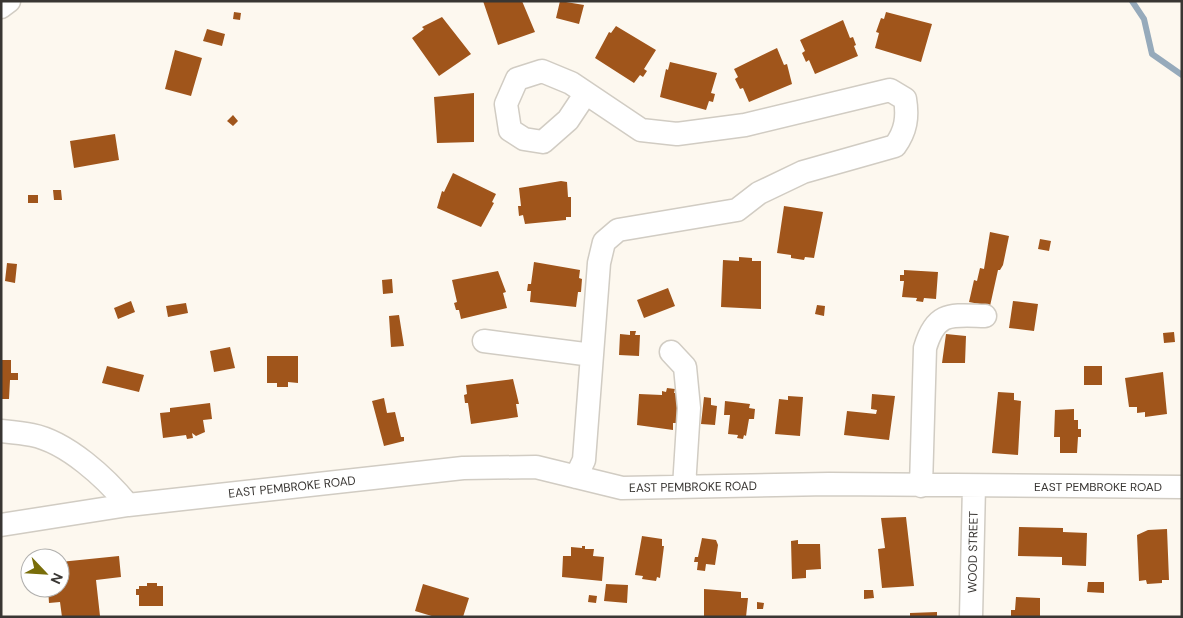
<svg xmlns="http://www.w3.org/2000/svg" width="1183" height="618" viewBox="0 0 1183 618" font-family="'DM Sans',sans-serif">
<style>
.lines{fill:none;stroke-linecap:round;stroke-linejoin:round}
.stream{stroke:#96aabb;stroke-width:6}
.building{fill:#a0551b}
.minor-casing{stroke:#d1ccc3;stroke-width:25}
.minor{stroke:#fff;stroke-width:22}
.labels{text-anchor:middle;stroke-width:5;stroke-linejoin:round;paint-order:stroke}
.street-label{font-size:12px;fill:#393633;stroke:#fff}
</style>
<rect width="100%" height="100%" fill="#fdf8ef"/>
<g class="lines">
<!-- stream -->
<path class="stream" d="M1132 1 1144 19 1152 54 1182 75"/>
</g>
<!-- building -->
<path class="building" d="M483 1H522L535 32 498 45Z
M560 1 584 5 579 24 556 18Z
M234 12 241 13 240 20 233 19Z
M886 12 932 24 921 62 875 48 879 33 876 32 881 18 884 19Z
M442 17 471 54 439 76 412 38 424 29 422 27Z
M843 20 850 38 853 37 856 45 854 46 858 56 815 74 809 60 806 62 802 53 805 51 800 40Z
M616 26 656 50 644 69 647 71 643 77 640 75 634 83 595 58 609 32 611 33Z
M207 29 225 34 222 46 203 41Z
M777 48 784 65 787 64 792 84 749 102 743 88 740 89 735 79 738 77 734 69Z
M175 50 202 58 191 96 165 89Z
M670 62 717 73 711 93 715 94 713 102 709 101 706 110 660 97 666 69 668 70Z
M474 93V142L437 143 434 97Z
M233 115 238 121 233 126 227 121Z
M115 134 119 160 74 168 70 141Z
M453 173 496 194 492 202 494 203 481 227 437 208 442 191 444 192Z
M561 181 567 182 568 197H571V217H566V220L525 224 523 215 519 216 518 206H521L519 188Z
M53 190H61L62 200H54Z
M28 195H38V203H28Z
M784 206 823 212 814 258 805 257 804 260 791 258V255L777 253Z
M990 232 1009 236 1003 265 1000 270H998L990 306 969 302 974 280 977 281 980 268 984 269Z
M1040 239 1051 241 1049 251 1038 249Z
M739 257 752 258V261H761V309L721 307 723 260 739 261Z
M534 262 580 270 579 278 582 279 581 292H578L576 307 530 302 531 291H527L528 284H531Z
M7 263 17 264 15 283 5 281Z
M904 270 938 272 936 299 924 298 923 302 916 301 917 298 902 297 904 281H900V275H904Z
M498 271 506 292 503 293 507 308 461 319 459 310H456L454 303 457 302 452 280Z
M392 279 393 293 383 294 382 280Z
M668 288 675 306 644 318 637 300Z
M131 301 135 312 118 319 114 308Z
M1013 301 1038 304 1034 331 1009 328Z
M186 303 188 313 168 317 166 306Z
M817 305 825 306 824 316 815 314Z
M399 315 404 346 391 347 389 316Z
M630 331H636L635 335H640L639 356 619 355 620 334 630 335Z
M1174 332 1175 342 1164 343 1163 333Z
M946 334 966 336 965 363H942Z
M230 347 235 368 214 372 210 351Z
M267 356H298V383L288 382V387H277V383H267Z
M1 360H11V373H18V380H10L9 399H1Z
M107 366 144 375 139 392 102 383Z
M1084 366H1102V385H1084Z
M1163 372 1167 414 1145 417V412L1137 413V407H1129L1125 378Z
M513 379 519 404H516L518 417 471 424 468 403H465L464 395 467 394 466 385Z
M667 388 675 389 674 393H678L679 397 676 423H673V430L637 425 639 394 662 395V391L666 392Z
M998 392 1014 393V400L1021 401 1018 455 992 453Z
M872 394 895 396 889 440 844 435 847 411 876 414 877 410 871 409Z
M788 396 803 397 800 436 775 434 779 399 788 400Z
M704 397 711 398V405L717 406 715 425 701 424Z
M384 398 387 413 395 412 401 437H404V441L384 446 372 401Z
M725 401 750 404 749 408 755 409 754 419H749L746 436 744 435 743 439 737 438 738 435 728 434 730 415H724Z
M210 403 212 419 203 420 205 432 196 436 192 433 193 438 187 439 186 435 163 438 160 413 170 412V408Z
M1074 409V420H1078V429H1081V437H1078L1077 453H1060V437H1054L1055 410Z
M906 517 914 586 882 588 878 549 885 548 881 518Z
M1019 527 1063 528V532L1087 533 1086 566 1062 565V557L1018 556Z
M1167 529 1169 580H1162V583L1147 584 1146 580 1139 581 1137 535 1148 530Z
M642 536 662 539V546H664L660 578 657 577 656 581 642 579 643 576 635 575Z
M702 538 716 540 718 545 715 565 706 564 705 571 697 570 698 562H694L695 557H698Z
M798 540V544H820L821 569 806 570V578L792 579 791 541Z
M582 546H585V549H594L593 556 604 557 602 581 562 577 563 556H571V547L582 548Z
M119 556 121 577 96 580 100 616 62 617 60 602 49 603 48 588H60V562Z
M1088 582H1104V593L1087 592Z
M147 583H157V586H163V606H139V595H136V589H139V586H147Z
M423 584 469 598 463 617H435L415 611Z
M606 584 628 585 627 603 604 601Z
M704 589 741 592V598H748L746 617H704Z
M864 590H873L874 598 864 599Z
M589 595 597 596 596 603 588 602Z
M1016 597 1040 598V617H1011V610H1015Z
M757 602 764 603 763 609H757Z
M937 612V617H910V613Z"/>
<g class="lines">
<defs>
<path id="minor" d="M1 7 9 1
M484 341 592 355
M671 352 685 367 689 408 684 487
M1 431C11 432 22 433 32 435 67 442 106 478 128 505
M576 477 584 460 599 263 604 242 618 230 737 210 759 193 803 172 895 146C906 131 908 117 905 99L890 90 745 125 677 134 641 130 571 83 542 71 517 79 506 104 510 130 524 139 543 142 568 120 586 93
M921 486 925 348C936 311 951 315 985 316
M1 525 128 505 463 468 536 467 622 488 829 484 1182 487
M971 617 974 486"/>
</defs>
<!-- minor casing -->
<use href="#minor" class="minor-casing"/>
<!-- minor -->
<use href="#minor" class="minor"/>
</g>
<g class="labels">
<!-- street labels -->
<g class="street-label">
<text transform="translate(292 487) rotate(-6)" y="4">EAST PEMBROKE ROAD</text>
<text transform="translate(693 487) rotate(-1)" y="4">EAST PEMBROKE ROAD</text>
<text x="1098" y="491">EAST PEMBROKE ROAD</text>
<text transform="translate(973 552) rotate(-89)" y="4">WOOD STREET</text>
</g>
</g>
<!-- border -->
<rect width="1183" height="618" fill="none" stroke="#393633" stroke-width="5"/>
<!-- north arrow -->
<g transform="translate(45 573) rotate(115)"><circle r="24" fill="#ffffff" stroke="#b0afad"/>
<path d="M0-4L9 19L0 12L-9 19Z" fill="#796d09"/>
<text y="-8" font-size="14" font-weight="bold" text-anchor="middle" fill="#393633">N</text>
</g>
</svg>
